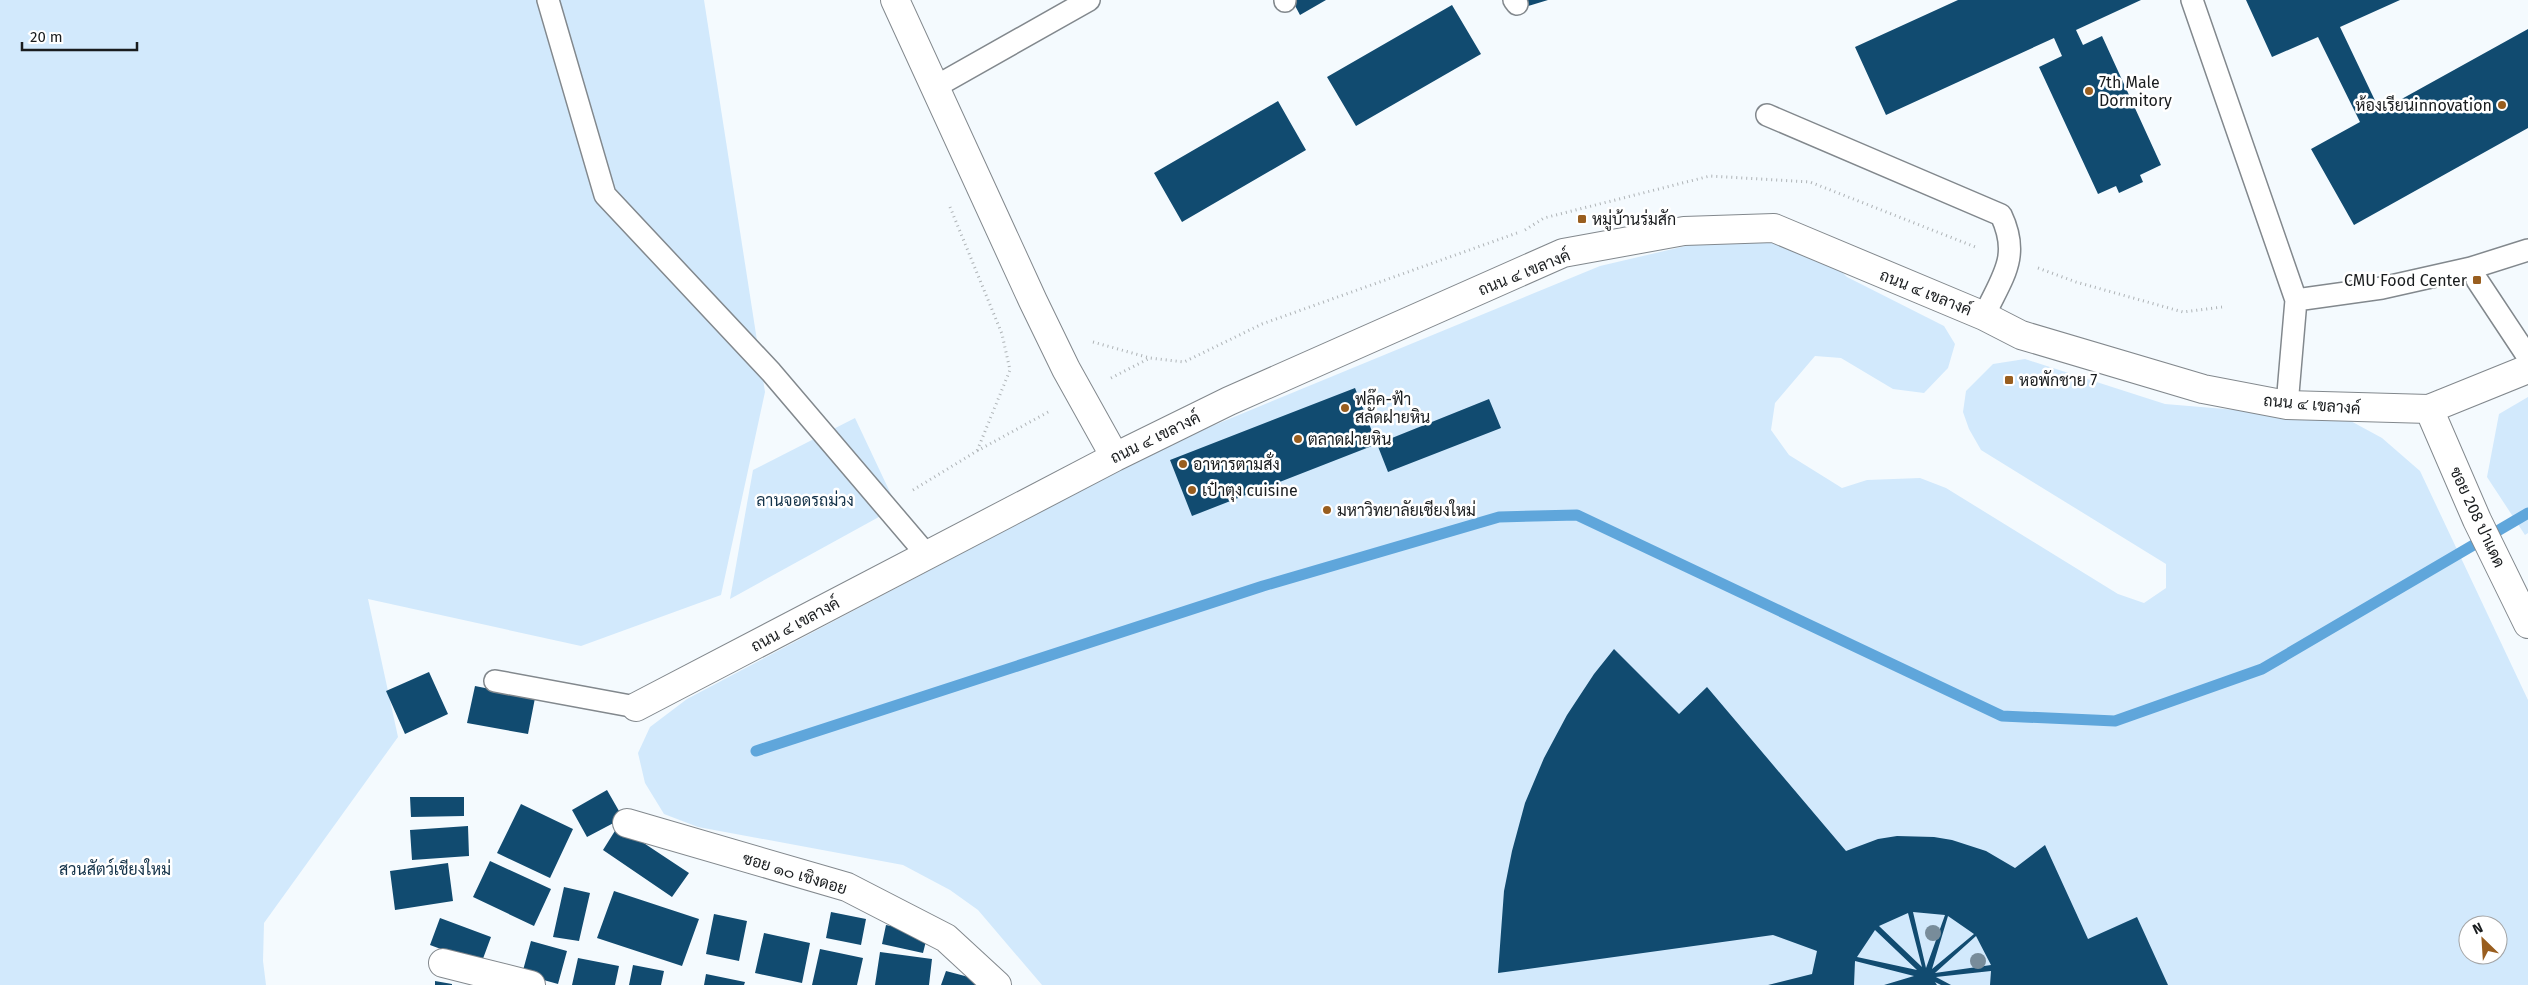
<svg xmlns="http://www.w3.org/2000/svg" width="2528" height="985" viewBox="0 0 2528 985" font-family="'Fira Sans',Sarabun,sans-serif">
<style>
.green{fill:#d2e9fc;fill-rule:evenodd}
.lines{fill:none;stroke-linecap:round;stroke-linejoin:round}
.stream{stroke:#5fa6db;stroke-width:11}
.building{fill:#114b70;fill-rule:evenodd}
.service-casing{stroke:#82888d;stroke-width:24}
.minor-casing{stroke:#82888d;stroke-width:30}
.path{stroke:#aeb3b6;stroke-width:3;stroke-dasharray:1 4;stroke-linecap:butt}
.service{stroke:#fff;stroke-width:21}
.minor{stroke:#fff;stroke-width:28}
.tree{fill:#788c9a}
.poi-dot{fill:#995e1f;stroke:#fff;stroke-width:2}
.labels{text-anchor:middle;stroke-width:5;stroke-linejoin:round;paint-order:stroke}
.poi-label{font-size:16px;fill:#191c1e;stroke:#fff;text-anchor:start}
.street-label{font-size:16px;fill:#191c1e;stroke:#fff}
.park-label{font-size:16px;fill:#133249;stroke:#fff}
</style>
<rect width="100%" height="100%" fill="#f4fafe"/>
<!-- green -->
<path class="green" d="M0 0H704L765 392 721 595 581 646 368 599 398 737 264 923 263 961 266 985H0Z
M1737 234H1787L1837 267 1847 277 1944 326 1955 344 1948 368 1924 393 1893 389 1841 358 1815 356 1775 403 1771 430 1789 455 1842 488 1867 480 1920 478 1946 488 2118 594 2144 603 2166 588V564L1981 450 1969 429 1963 412 1966 391 1993 364 2025 359 2165 404 2347 419 2382 438 2420 471 2528 700V985H1042L978 910 950 890 903 865 698 827 664 814 645 783 638 753 650 727 687 699 1166 445 1600 266ZM2468 925H2498V955H2468Z
M2528 397V533L2525 535 2487 477 2499 414Z
M855 418 897 507 730 599 753 470Z"/>
<g class="lines">
<!-- stream -->
<path class="stream" d="M756 751 1263 586 1499 517 1577 515 2002 716 2115 721 2262 669 2528 513"/>
</g>
<!-- building -->
<path class="building" d="M1292 0H1326L1300 15Z
M1522 0H1548L1525 7Z
M1958 0H2141L2076 30 2083 45 2102 36 2161 165 2140 175 2143 182 2119 193 2116 186 2098 194 2039 67 2062 56 2054 38 1886 115 1855 47Z
M2246 0H2400L2340 27 2380 111 2528 29V128L2354 225 2311 149 2360 122 2318 37 2272 57Z
M1452 5 1481 54 1356 126 1327 77Z
M1278 101 1306 150 1182 222 1154 173Z
M1355 388 1377 444 1192 516 1170 460Z
M1489 399 1501 428 1388 472 1377 444Z
M1614 649 1679 714 1707 687 1846 851 1878 839 1897 836 1934 837 1952 840 1986 851 2015 868 2045 845 2088 939 2137 917 2168 985H1990L1991 971 1936 977 1951 985H1941L1935 982 1937 985H1884L1914 976 1855 961 1854 985H1768L1812 974 1817 951 1773 935 1498 973 1504 891 1512 851 1525 803 1544 758 1567 715 1594 674ZM1913 912 1945 915 1926 968ZM1908 913 1922 967 1879 926ZM1948 916 1974 934 1932 969ZM1875 930 1917 970 1857 957ZM1976 936 1991 965 1935 973Z
M429 672 448 714 405 734 386 691Z
M475 686 535 698 528 734 467 723Z
M607 790 623 818 587 837 572 810Z
M410 797H464V816L411 817Z
M521 804 573 829 550 878 497 853Z
M468 826 469 856 412 860 410 830Z
M618 826 689 873 672 897 603 850Z
M490 861 551 889 534 926 473 897Z
M448 863 453 901 395 910 390 871Z
M564 887 590 893 579 941 553 937Z
M614 891 699 919 682 966 597 938Z
M831 912 866 919 861 945 826 938Z
M714 914 747 921 739 961 706 954Z
M440 918 491 937 481 964 430 945Z
M886 925 928 933 923 953 882 944Z
M764 933 810 943 802 983 755 973Z
M531 941 567 951 558 984 522 974Z
M820 949 863 958 857 985H812Z
M880 952 932 959 929 985H875Z
M578 958 619 966 615 985H572Z
M633 965 664 971 661 985H629Z
M946 971 995 984V985H941Z
M706 974 745 982 744 985H704Z
M435 981 452 984V985H435Z"/>
<g class="lines">
<defs>
<path id="service" d="M548 0 605 195 771 372 927 555
M1285 0V1
M1514 0 1517 4
M2192 0 2296 300 2287 405
M935 87 1089 0
M1767 115 2001 215C2021 257 2002 277 1984 316
M2477 280 2528 357
M2296 300 2382 288 2471 268 2528 250
M495 681 636 707"/>
<path id="minor" d="M895 0 1033 301 1066 369 1115 457
M2429 409 2477 520 2528 624
M636 707 1115 457 1229 401 1563 253 1684 231 1774 228 1984 316 2021 335 2203 389 2287 405 2429 409 2528 369
M627 823 847 887 946 938 997 985
M443 963 531 985"/>
</defs>
<!-- service casing -->
<use href="#service" class="service-casing"/>
<!-- minor casing -->
<use href="#minor" class="minor-casing"/>
<!-- path -->
<path class="path" d="M950 207 1002 334 1010 370 977 451
M1525 230 1544 218 1710 176 1810 182 1978 248
M2038 268 2076 282 2183 312 2222 307
M1093 342 1150 358 1184 362 1262 324 1517 233
M1111 378 1150 358
M913 490 977 451 1050 411"/>
<!-- service -->
<use href="#service" class="service"/>
<!-- minor -->
<use href="#minor" class="minor"/>
</g>
<!-- trees -->
<g class="tree">
<circle cx="1933" cy="933" r="8"/>
<circle cx="1978" cy="961" r="8"/>
</g>
<!-- markers -->
<g class="poi-dot">
<circle cx="2089" cy="91" r="5"/>
<circle cx="2502" cy="105" r="5"/>
<rect x="1577" y="214" width="10" height="10" rx="2.5"/>
<rect x="2472" y="275" width="10" height="10" rx="2.5"/>
<rect x="2004" y="375" width="10" height="10" rx="2.5"/>
<circle cx="1345" cy="408" r="5"/>
<circle cx="1298" cy="439" r="5"/>
<circle cx="1183" cy="464" r="5"/>
<circle cx="1192" cy="490" r="5"/>
<circle cx="1327" cy="510" r="5"/>
</g>
<g class="labels">
<!-- poi labels -->
<g class="poi-label">
<text x="2099" y="88">7th Male<tspan x="2099" dy="18">Dormitory</tspan></text>
<text x="2492" y="111" text-anchor="end">ห้องเรียนinnovation</text>
<text x="1592" y="225">หมู่บ้านร่มสัก</text>
<text x="2467" y="286" text-anchor="end">CMU Food Center</text>
<text x="2019" y="386">หอพักชาย 7</text>
<text x="1355" y="405">ฟลุ๊ค-ฟ้า<tspan x="1355" dy="18">สลัดฝายหิน</tspan></text>
<text x="1308" y="445">ตลาดฝายหิน</text>
<text x="1193" y="470">อาหารตามสั่ง</text>
<text x="1202" y="496">เป๋าตุง cuisine</text>
<text x="1337" y="516">มหาวิทยาลัยเชียงใหม่</text>
</g>
<!-- street labels -->
<g class="street-label">
<text transform="translate(1524 272) rotate(-22)" y="6">ถนน ๔ เขลางค์</text>
<text transform="translate(1926 292) rotate(22)" y="6">ถนน ๔ เขลางค์</text>
<text transform="translate(2312 404) rotate(5)" y="6">ถนน ๔ เขลางค์</text>
<text transform="translate(1155 437) rotate(-26)" y="6">ถนน ๔ เขลางค์</text>
<text transform="translate(2478 517) rotate(65)" y="6">ซอย 208 ปาแดด</text>
<text transform="translate(795 624) rotate(-28)" y="6">ถนน ๔ เขลางค์</text>
<text transform="translate(795 873) rotate(17)" y="6">ซอย ๑๐ เชิงดอย</text>
</g>
<!-- park labels -->
<g class="park-label">
<text x="805" y="506">ลานจอดรถม่วง</text>
<text x="115" y="875">สวนสัตว์เชียงใหม่</text>
</g>
</g>
<!-- north arrow -->
<g transform="translate(2483 940) rotate(335)"><circle r="24" fill="#ffffff" stroke="#a3a4a5"/>
<path d="M0-4L9 19L0 12L-9 19Z" fill="#995e1f"/>
<text y="-8" font-size="14" font-weight="bold" text-anchor="middle" fill="#191c1e">N</text>
</g>
<!-- scale -->
<path d="M22 42v8h115v-8" fill="none" stroke="#191c1e" stroke-width="2.5"/>
<text x="30" y="42" font-size="15" fill="#191c1e" stroke="#ffffff" stroke-width="4" paint-order="stroke">20 m</text>
</svg>
